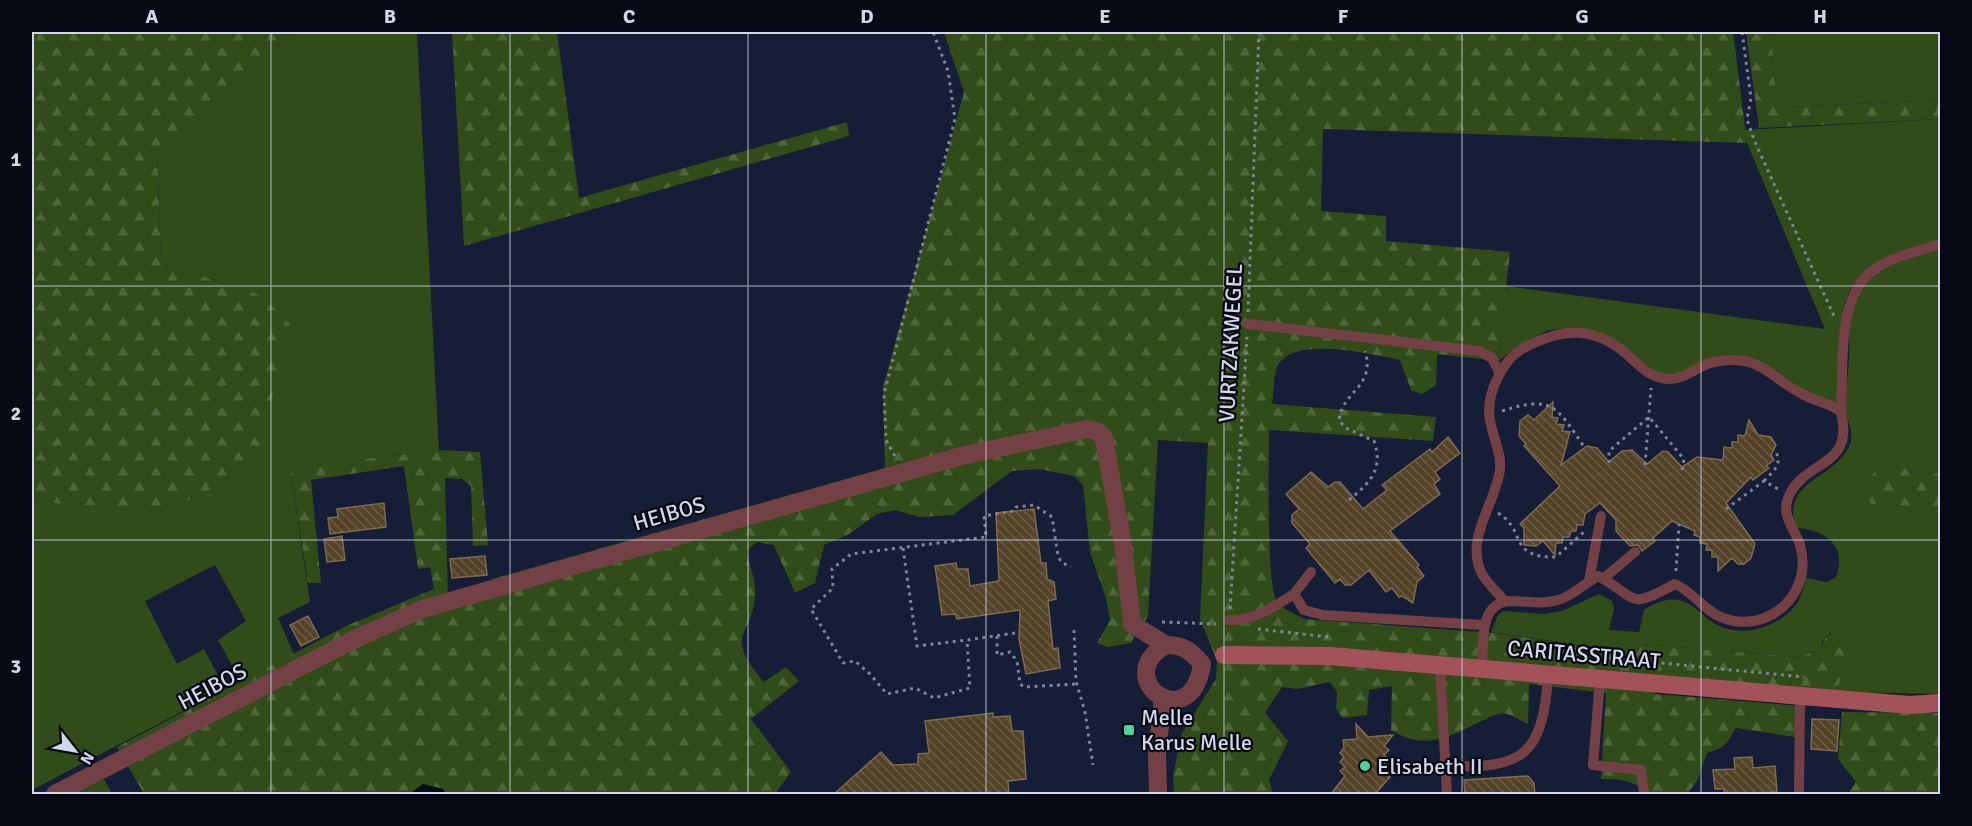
<svg xmlns="http://www.w3.org/2000/svg" width="1972" height="826" viewBox="0 0 1972 826" font-family="Signika,sans-serif">
<style>
.grass{fill:#314c18}
.forest{fill:url(#forest-firs)}
.water{fill:#000c16}
.building{fill:url(#building-back-hatch);stroke:#7e6a4e;stroke-width:1.5}
.lines{fill:none;stroke-linecap:round;stroke-linejoin:round}
.path{stroke:#7d8398;stroke-width:3;stroke-dasharray:3 4.5;stroke-linecap:butt}
.lane{stroke:#734145;stroke-width:10}
.street{stroke:#734145;stroke-width:18}
.secondary{stroke:#a35259;stroke-width:18}
.grid{fill:none;stroke:#d2d8e9;stroke-width:1.5;stroke-opacity:0.55}
.poi-dot{fill:#4dd39a;stroke:#060813;stroke-width:2}
.labels{text-anchor:middle;stroke-width:4.5;stroke-linejoin:round;paint-order:stroke}
.street-label{font-size:22px;fill:#d2d8e9;stroke:#060813}
.poi-label{font-size:22px;fill:#d2d8e9;stroke:#060813;text-anchor:start}
.neatline{fill:none;stroke:#d2d8e9;stroke-width:2}
.grid-label{font-size:20px;text-anchor:middle;font-weight:bold;fill:#d2d8e9}
</style>
<defs>
<pattern id="forest-firs" width="22" height="20" patternUnits="userSpaceOnUse" patternTransform="scale(1.5)"><rect width="22" height="20" fill="#314c18"/><path d="M5 1l3.5 6h-7zM16 11l3.5 6h-7z" fill="#4e653a"/></pattern>
<pattern id="building-back-hatch" width="6" height="6" patternUnits="userSpaceOnUse" patternTransform="scale(1.5)"><rect width="6" height="6" fill="#554328"/><path d="M-1 5l2 2M0 0l6 6M5-1l2 2" fill="none" stroke="#6d5d47"/></pattern>
</defs>
<rect width="100%" height="100%" fill="#161d36"/>
<!-- grass -->
<path class="grass" d="M298 32H417L439 450 290 468 310 602 278 618 294 654 241 682 218 640 246 621 215 565 145 601 177 664 204 649 225 689 32 790V502L167 509 261 295 161 263 157 150 249 66Z
M1773 32H1940V100L1787 107C1769 86 1773 58 1773 32Z
M1940 119V240L1861 275 1850 290 1844 305 1838 403 1834 404 1810 394 1746 358 1677 376 1651 373 1627 351 1566 329 1549 330 1521 344 1498 361 1506 286 1825 329 1747 143 1745 130Z
M1940 249V474L1893 467 1870 504 1940 510V694L1835 692 1831 632 1822 641 1821 649 1798 657 1628 643 1627 652 1491 632 1498 615 1504 611 1544 614 1562 611 1599 594 1612 601 1614 609 1609 630 1639 632 1644 610C1654 604 1665 598 1678 600 1693 602 1704 618 1717 625 1743 639 1784 626 1799 600 1802 593 1804 585 1806 578L1827 582 1836 577C1848 545 1824 529 1795 528 1783 479 1830 482 1849 447 1856 433 1846 420 1845 406 1845 390 1849 372 1849 356 1850 341 1848 324 1850 310 1857 268 1908 259 1940 249Z
M104 779 112 794H74Z
M200 783H213L223 794H181Z"/>
<!-- forest -->
<path class="forest" d="M32 32H298L249 66 157 150 161 263 261 295 290 324 259 452 210 490 167 510 32 502Z
M452 32H557L579 198 847 122 849 136 464 246Z
M944 32H1733L1747 143 1323 129 1321 211 1386 216V241L1510 252 1498 361 1437 354 1436 385 1422 394 1411 390 1400 360C1373 355 1292 334 1277 367 1273 377 1274 393 1272 404L1436 417 1433 441 1269 430C1269 457 1266 586 1277 602 1282 609 1296 614 1304 619L1495 633 1627 652 1628 643 1798 657 1821 649C1823 638 1829 633 1840 629 1852 649 1846 672 1835 692L1658 676 1655 694 1800 706 1795 737 1736 728C1726 744 1727 747 1707 753L1697 781 1687 794H1645C1636 779 1617 779 1601 779L1606 693 1529 684 1528 724C1521 721 1513 715 1506 714 1499 712 1490 717 1484 720 1449 736 1428 752 1391 730L1392 686 1369 690 1367 715 1343 718 1336 709 1337 692 1330 682 1297 689 1282 687 1265 713 1288 741 1269 780 1273 794H1174L1173 775 1182 733 1216 679 1217 661 1200 619 1208 443 1158 440 1148 616 1131 643 1108 647 1097 643 1110 620 1106 598 1090 552 1083 485 1074 476 1039 469 1012 471 953 515 920 517 895 510 877 514 849 534 824 545 815 583 795 593 774 545 757 542 747 550C748 563 754 575 755 587 757 637 719 630 764 682L786 667 799 681 751 719 791 772 775 794H446L443 789 423 784 410 794H223L213 783H200L181 794H144L117 747 346 626 434 589 430 567 418 569 404 466 311 480 321 583H308L290 468 439 450 480 452 488 545 473 546 471 486 462 479 445 478 448 600 492 588V579L885 468 883 387 964 92Z
M1746 32H1773C1773 58 1769 86 1787 107L1940 100V119L1759 128Z
M1893 467 1940 474V510L1870 504 1868 479 1876 471Z
M1842 712 1940 713V794H1848L1856 782 1838 759Z"/>
<!-- water -->
<path class="water" d="M423 784 443 789 446 794H410Z"/>
<!-- building -->
<path class="building" d="M1553 402 1552 417 1558 418 1556 424 1564 425 1562 431 1570 432 1561 465 1587 446 1597 448 1609 462 1622 451 1632 450 1647 464 1663 451 1668 452 1682 467 1697 457 1723 460 1724 447 1732 448V442H1738V435L1745 436 1749 420 1758 435 1771 437 1776 445 1771 455 1774 460 1766 466 1769 468 1753 480 1751 477 1726 503 1755 544 1751 558 1744 564H1738L1732 558 1718 571V557H1712V550H1706L1707 544 1700 543V537L1694 535 1695 531 1672 521 1653 538 1655 541 1642 551 1638 545 1630 546 1616 531V520L1600 503 1585 514 1583 525H1577L1576 531H1571L1569 537H1563L1562 543H1556L1555 555 1543 541 1536 546 1524 545V528L1520 524 1560 486 1524 446 1526 444 1519 436 1520 421 1528 415 1534 420Z
M1448 437 1460 453 1435 472 1440 479 1434 484 1440 494 1390 531 1419 565 1417 567 1424 576 1417 582 1413 603 1402 596 1399 597 1392 588 1386 592 1369 570 1351 585H1345L1340 579 1335 583 1306 548 1310 544 1292 523V515L1299 509 1286 494 1311 472 1328 487 1335 482H1340L1363 509 1387 490 1382 485 1430 449 1432 452Z
M384 503 386 527 330 534 328 518 338 517 337 509Z
M1034 509 1041 563H1046L1047 579 1054 582 1056 599 1048 601 1053 649 1058 648 1060 668 1026 674 1019 639 1020 610 957 619 955 614 942 615 935 566 956 563 957 569H968L970 586 999 581 996 513Z
M342 536 345 560 327 562 324 539Z
M485 556 487 575 452 578 450 559Z
M308 616 319 637 301 646 290 625Z
M993 713V717L1010 716 1012 731H1023L1026 779 1008 781 1009 795H833L881 752 893 765 918 764V754L929 753 925 721Z
M1812 719 1839 720 1837 751 1811 749Z
M1356 724 1368 737 1393 735 1384 746 1389 750 1384 755 1389 759 1385 764 1389 768 1385 773 1390 777 1374 795H1330L1345 776 1340 771 1345 767 1340 762 1344 757 1340 753 1344 748 1343 740 1357 739Z
M1752 757 1753 768 1775 766 1777 792 1724 795V789H1715L1713 770 1735 769 1734 758Z
M1528 776 1534 783 1535 795H1465L1464 780Z"/>
<g class="lines">
<!-- path -->
<path class="path" d="M1742 32 1751 98 1747 119 1754 140 1834 316
M1248 312 1259 32
M1502 411C1554 394 1557 408 1585 448
M895 456 886 440 884 394 955 119 948 71 933 32
M1609 463V451L1649 417 1684 459 1682 470
M1645 465 1651 388
M1764 481C1774 470 1783 465 1775 450
M1349 500C1369 483 1384 470 1374 441L1346 428 1339 421C1341 391 1376 388 1365 351
M1726 509 1764 481 1778 489
M1498 513C1527 530 1507 558 1556 557L1585 531
M903 548 917 646 967 640
M1676 571 1679 524
M1230 609 1247 337
M1162 622 1216 624
M1258 629 1329 637
M1074 630 1076 681 1085 712 1093 765
M1015 633 967 640 970 688 934 698 915 688 887 694 870 674 855 661 843 663 811 609 833 588 832 569 851 554 986 537 984 516 1014 511 1016 507 1034 505 1052 517 1058 556 1061 562 1071 567
M997 636V655L1010 652 1017 661 1020 684 1024 687 1077 684
M1512 652H1548L1804 677"/>
<!-- lane -->
<path class="lane" d="M1248 324 1479 351 1492 358 1499 372
M1311 572 1294 594 1304 610 1323 615 1483 625
M1603 579 1635 552
M1589 581 1601 516
M1505 602C1498 593 1488 584 1482 574 1464 538 1496 504 1500 469 1502 451 1489 430 1489 411 1489 390 1503 360 1522 349 1557 330 1589 324 1623 351 1639 364 1646 377 1668 379 1685 380 1698 365 1714 362 1762 353 1768 377 1804 395 1817 402 1831 403 1841 412
M1229 620C1254 621 1273 607 1294 594
M1440 666 1447 794
M1482 670C1484 646 1477 602 1511 601 1528 601 1541 605 1558 600 1571 597 1585 583 1598 576 1639 598 1626 611 1675 584 1694 592 1704 611 1723 618 1740 624 1756 623 1771 615 1797 601 1808 573 1800 545 1795 529 1781 516 1788 498 1804 458 1855 470 1841 412 1844 369 1835 295 1875 269 1894 256 1919 251 1940 244
M1600 680 1593 765 1641 770 1644 794
M1445 766C1523 769 1543 756 1548 675
M1799 794 1800 696"/>
<!-- street -->
<path class="street" d="M1166 645C1184 645 1191 651 1202 664 1191 739 1109 678 1166 645Z
M55 794 353 640 422 609 961 456 1087 429 1097 431 1104 438 1123 545 1132 624 1166 645
M1158 794 1157 754 1163 699"/>
<!-- secondary -->
<path class="secondary" d="M1224 655 1330 656 1909 705 1940 703"/>
</g>
<!-- grid -->
<path class="grid" d="M271 32V794M510 32V794M748 32V794M986 32V794M1224 32V794M1462 32V794M1701 32V794M32 286H1940M32 540H1940"/>
<!-- markers -->
<g class="poi-dot">
<rect x="1123" y="724" width="12" height="12" rx="3"/>
<circle cx="1365" cy="766" r="6"/>
</g>
<g class="labels">
<!-- street labels -->
<g class="street-label">
<text transform="translate(1230 343) rotate(-87)" y="8">VURTZAKWEGEL</text>
<text transform="translate(669 513) rotate(-16)" y="8">HEIBOS</text>
<text transform="translate(1584 654) rotate(5)" y="8">CARITASSTRAAT</text>
<text transform="translate(212 686) rotate(-28)" y="8">HEIBOS</text>
</g>
<!-- poi labels -->
<g class="poi-label">
<text x="1141" y="725">Melle<tspan x="1141" dy="25">Karus Melle</tspan></text>
<text x="1377" y="774">Elisabeth II</text>
</g>
</g>
<!-- border -->
<rect width="1972" height="826" fill="none" stroke="#060813" stroke-width="66"/>
<!-- north arrow -->
<g transform="translate(75 751) rotate(121)" stroke="#060813" stroke-width="4.5" paint-order="stroke">
<path d="M0-4.5L10 22L0 15L-10 22Z" fill="#d2d8e9"/>
<text y="-9" font-size="16" font-weight="bold" text-anchor="middle" fill="#d2d8e9">N</text>
</g>
<rect x="33" y="33" width="1906" height="760" class="neatline"/>
<g class="grid-label">
<text x="152" y="23">A</text>
<text x="390" y="23">B</text>
<text x="629" y="23">C</text>
<text x="867" y="23">D</text>
<text x="1105" y="23">E</text>
<text x="1343" y="23">F</text>
<text x="1582" y="23">G</text>
<text x="1820" y="23">H</text>
<text x="16" y="166">1</text>
<text x="16" y="420">2</text>
<text x="16" y="673">3</text>
</g>
</svg>
